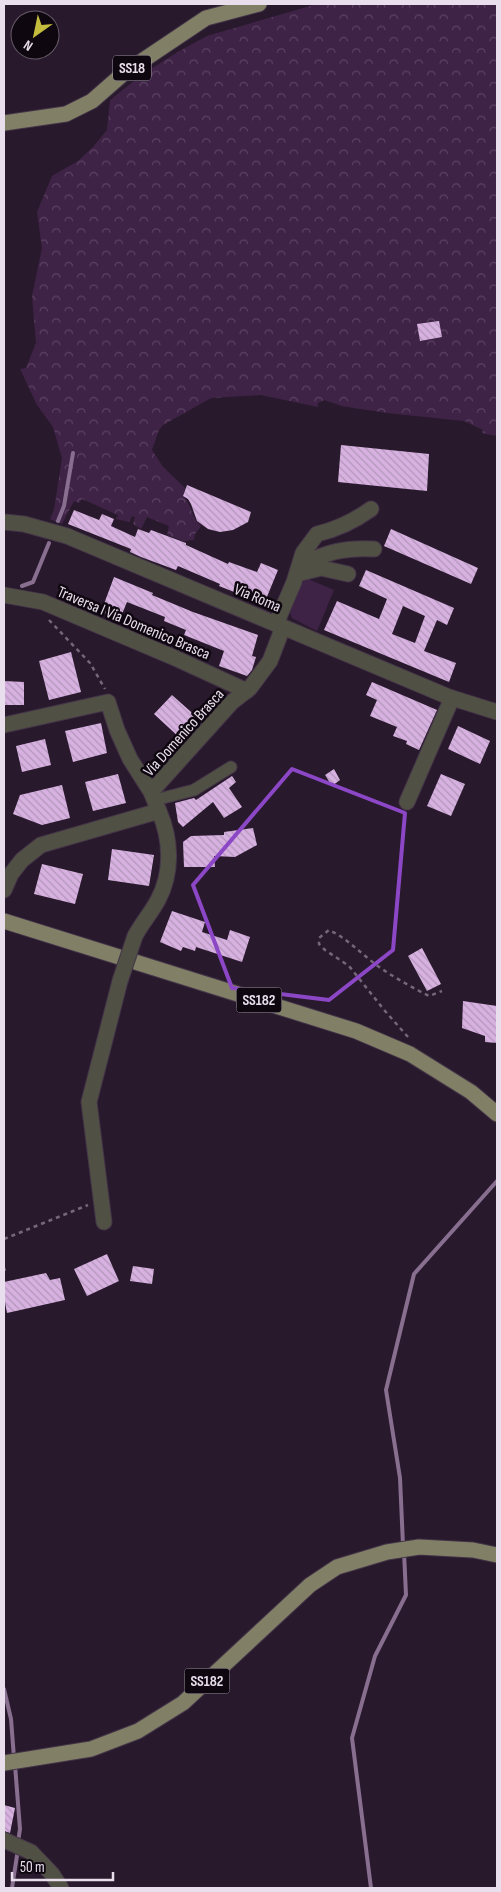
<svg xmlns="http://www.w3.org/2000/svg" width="501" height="1892" viewBox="0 0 501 1892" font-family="'Sofia Sans Condensed',sans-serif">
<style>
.forest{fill:url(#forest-crowns)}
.green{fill:#3f2347}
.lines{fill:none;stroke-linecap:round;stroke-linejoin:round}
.stream{stroke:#886f90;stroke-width:4}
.building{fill:url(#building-back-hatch);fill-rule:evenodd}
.pedestrian-casing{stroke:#443548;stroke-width:13}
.minor-casing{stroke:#443548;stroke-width:17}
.tertiary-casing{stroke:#443548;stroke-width:17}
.primary-casing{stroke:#443548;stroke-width:17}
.path{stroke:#756779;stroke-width:2.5;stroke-dasharray:4 4;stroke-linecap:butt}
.pedestrian{stroke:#515044;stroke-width:11}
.minor{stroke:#515044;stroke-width:15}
.tertiary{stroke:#515044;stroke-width:15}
.primary{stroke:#818067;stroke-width:15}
.minor-bridge-casing{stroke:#443548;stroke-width:17;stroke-linecap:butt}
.minor-bridge{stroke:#515044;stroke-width:15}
.marked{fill:none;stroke:#8c47c6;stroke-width:4;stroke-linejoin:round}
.labels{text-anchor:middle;stroke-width:5;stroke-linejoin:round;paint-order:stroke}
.shield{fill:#0e0710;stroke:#a79eaa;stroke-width:1}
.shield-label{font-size:15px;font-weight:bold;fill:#e9deec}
.street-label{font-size:16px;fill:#e9deec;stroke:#0e0710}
</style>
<defs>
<pattern id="forest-crowns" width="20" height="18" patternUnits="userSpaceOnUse" patternTransform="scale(1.25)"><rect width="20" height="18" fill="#3f2347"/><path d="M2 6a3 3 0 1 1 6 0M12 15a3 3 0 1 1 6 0" fill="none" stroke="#5b4262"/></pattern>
<pattern id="building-back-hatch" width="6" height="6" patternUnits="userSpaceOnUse" patternTransform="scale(1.25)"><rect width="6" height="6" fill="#d7b2e1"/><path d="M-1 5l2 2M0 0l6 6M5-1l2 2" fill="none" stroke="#b396ba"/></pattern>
</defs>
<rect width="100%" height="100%" fill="#29192d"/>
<!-- forest -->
<path class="forest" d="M317 4H497V436L482 433 483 430 464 421 387 413 342 406 324 400 318 403V407L261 395 211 398 163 425 159 430 152 450 163 467 185 488 183 496C192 505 191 518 201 526L195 534 194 540 183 541 167 535 169 526 147 517 141 529 133 524 135 517 132 516 129 522 116 519 118 515 82 499 79 503 74 501 62 524 50 519 54 510 62 458 53 427 37 405 20 369 26 368 36 343 32 296 42 248 37 212 52 176 78 161 93 147 107 130 110 100 143 74 176 53 207 36Z"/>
<!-- green -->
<path class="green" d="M308 579 334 590 317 631 292 618 290 613 301 583Z"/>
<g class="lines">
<!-- stream -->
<path class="stream" d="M58 521 64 506 73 453
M22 586 33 582 49 543
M403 1545 400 1478 386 1390 414 1274 497 1181
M4 1689 11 1719 14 1758
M15 1765 20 1829 18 1842
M12 1888 18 1849
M371 1888 352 1738 375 1656 406 1595 404 1552"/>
</g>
<!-- building -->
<path class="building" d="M439 321 442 337 420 341 417 324Z
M341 445 429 454 427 491 338 482Z
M187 485 251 512 248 522 233 530 220 532 208 529 197 521 191 504 188 499 183 496Z
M74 510 99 520 102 514 114 519 111 526 135 537 138 529 149 533 151 530 186 543V545L228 564 229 562 257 572 261 563 278 570 264 604 219 586 220 584 178 566 176 570 141 557 130 552 131 549 68 524Z
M391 529 478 568 471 584 384 546Z
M366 570 454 608 447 625 437 620 424 651 456 663 449 682 324 630 337 601 379 619 387 599 359 586ZM403 606 425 616 415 643 392 634Z
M114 577 153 593 152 595 193 612 258 635 252 656 256 657 252 670 247 676 219 666 224 651 184 635 186 630 164 621 165 617 127 602 120 619 101 612Z
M71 652 81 692 49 700 39 661Z
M4 681 24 682V705H4Z
M372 682 437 710 419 750 406 744 407 741 393 736 397 727 370 716 377 700 366 695Z
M172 695 199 719 181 739 154 714Z
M101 723 107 753 73 762 65 731Z
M458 726 490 741 480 764 448 749Z
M45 739 51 765 22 772 16 746Z
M334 769 340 780 332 786 325 775Z
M118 774 126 803 93 811 85 782Z
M441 774 465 784 451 816 427 806Z
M232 776 236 782 229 788 242 807 224 818 213 802 183 827 178 822 175 803 194 798 196 800Z
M62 785 70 818 42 825 13 814 20 795Z
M253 828 257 845 235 857 214 856 215 867H184L183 842 191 836 224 835V832Z
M112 849 154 855 149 886 108 880Z
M42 864 83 874 75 904 34 894Z
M172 911 205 922 202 932 227 940 230 930 250 937 242 962 196 947 195 951 183 947 181 951 160 942Z
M422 948 441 984 427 991 408 956Z
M463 1001 497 1006V1043L485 1042V1036L462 1028Z
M107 1254 119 1281 87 1296 74 1269Z
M133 1266 154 1269 152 1284 130 1281Z
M46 1273 50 1280 60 1278 65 1300 7 1313 4 1297V1282Z
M4 1805 15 1808 10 1833 4 1831Z"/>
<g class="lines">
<defs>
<path id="pedestrian" d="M155 800 194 790 231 767"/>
<path id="minor" d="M300 564C328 553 343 547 374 549
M297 574 321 568 348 574
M4 595 43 602 175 658 247 691
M276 624 294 582 303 553 317 534C338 529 353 522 371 509
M4 725 108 702 117 730 130 759 151 792
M407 802 452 698
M4 890 11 874 22 860 41 845 159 811 151 792 232 702 250 688 270 661 283 627
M135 936C142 923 151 913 158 900 173 872 171 839 159 811
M104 1222 89 1102 120 981
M4 1840 31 1852 52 1874 61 1888"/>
<path id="tertiary" d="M4 522 24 524 67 536 449 697 497 712"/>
<path id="primary" d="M4 123 66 114 92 101 124 73 206 18 259 4
M4 921 356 1031 410 1054 471 1092 497 1114
M4 1763 91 1749 138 1731 183 1703 310 1585 337 1567 387 1552 419 1547 473 1550 497 1555"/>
</defs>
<!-- pedestrian casing -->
<use href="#pedestrian" class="pedestrian-casing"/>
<!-- minor casing -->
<use href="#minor" class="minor-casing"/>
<!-- tertiary casing -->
<use href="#tertiary" class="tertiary-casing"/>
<!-- primary casing -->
<use href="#primary" class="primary-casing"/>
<!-- path -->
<path class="path" d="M49 620 90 663 105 689
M408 1037 385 1011 349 966 325 950 319 944V938L329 930C349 939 364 957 382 969 397 979 413 988 429 996L442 991
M4 1239 88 1205
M4 1268 5 1271"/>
<!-- pedestrian -->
<use href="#pedestrian" class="pedestrian"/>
<!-- minor -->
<use href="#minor" class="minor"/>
<!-- tertiary -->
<use href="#tertiary" class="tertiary"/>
<!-- primary -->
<use href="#primary" class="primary"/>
<defs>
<path id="minor-bridge" d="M120 981 135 936"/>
</defs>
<!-- minor-bridge casing -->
<use href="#minor-bridge" class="minor-bridge-casing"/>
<!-- minor-bridge -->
<use href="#minor-bridge" class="minor-bridge"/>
</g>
<!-- marked area -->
<path class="marked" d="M292 769 405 813 393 950 329 1000 232 988 193 885Z"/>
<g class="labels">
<!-- shield labels -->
<g class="shield">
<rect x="113" y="55.5" width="38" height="25" rx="4"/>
<rect x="236.5" y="987.5" width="45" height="25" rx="4"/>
<rect x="184.5" y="1668.5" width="45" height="25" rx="4"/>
</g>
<g class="shield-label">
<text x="132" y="73">SS18</text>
<text x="259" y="1005">SS182</text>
<text x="207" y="1686">SS182</text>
</g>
<!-- street labels -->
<g class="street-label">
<text transform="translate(258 597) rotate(23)" y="6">Via Roma</text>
<text transform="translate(134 622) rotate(23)" y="6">Traversa I Via Domenico Brasca</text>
<text transform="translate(183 732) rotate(-48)" y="6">Via Domenico Brasca</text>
</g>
</g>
<!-- border -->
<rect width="501" height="1892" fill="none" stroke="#e9deec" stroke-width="10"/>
<!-- north arrow -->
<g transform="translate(35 35) rotate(213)"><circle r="24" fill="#0e0710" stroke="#665d68"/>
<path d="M0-4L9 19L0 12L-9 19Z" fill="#c4bc3d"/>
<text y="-8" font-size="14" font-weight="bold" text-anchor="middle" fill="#e9deec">N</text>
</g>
<!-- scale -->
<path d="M12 1872v8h101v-8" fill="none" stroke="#e9deec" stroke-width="2.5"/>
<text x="20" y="1872" font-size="15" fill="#e9deec" stroke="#0e0710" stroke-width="4" paint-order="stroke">50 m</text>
</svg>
